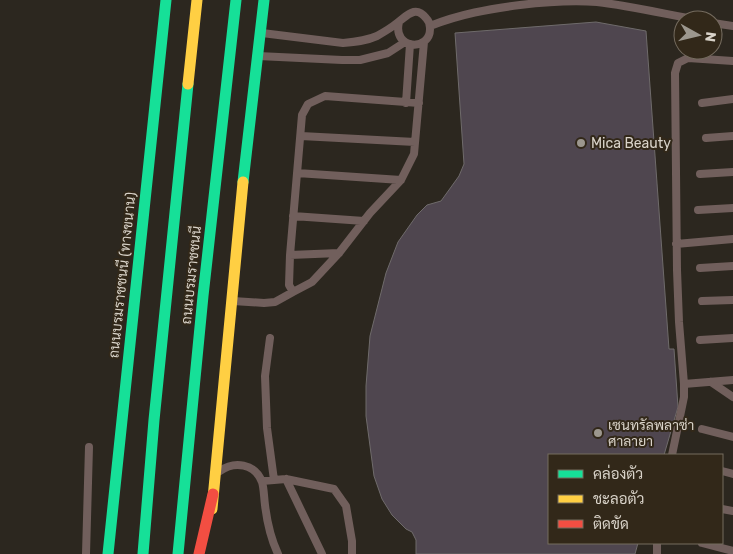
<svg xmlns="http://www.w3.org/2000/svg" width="733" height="554" viewBox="0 0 733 554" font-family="Rubik,Sarabun,sans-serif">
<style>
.building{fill:#4f464f;stroke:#6f6b6b}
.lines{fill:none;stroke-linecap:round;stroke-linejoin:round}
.lane{stroke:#715f5c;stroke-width:8}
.fast{stroke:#16e098;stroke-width:11}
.slow{stroke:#ffcf43;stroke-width:11}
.jam{stroke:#f24e42;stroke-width:11}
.poi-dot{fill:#9c978e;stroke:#322819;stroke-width:2}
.labels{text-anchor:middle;stroke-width:4;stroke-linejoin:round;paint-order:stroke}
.poi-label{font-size:14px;fill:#d9d3c9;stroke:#322819;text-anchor:start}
.street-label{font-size:14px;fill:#d9d3c9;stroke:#322819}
</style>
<rect width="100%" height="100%" fill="#2c271f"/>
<!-- building -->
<path class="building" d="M596 22 646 31 669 349H674L678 407 664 455H549V543H638L635 554H416V540L412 532 406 529 392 515 382 499 374 476 366 416V386L370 336 386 273 398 242 417 215 427 205 441 201 459 176 464 164 455 33Z"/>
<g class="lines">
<!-- lane -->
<path class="lane" d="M713 23 733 26
M430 26C460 14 489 9 520 5 545 2 571 0 597 2 631 6 665 14 699 20
M262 33 343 43C355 42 366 41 377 36 384 32 391 28 397 23 406 17 415 4 426 18 429 21 430 24 430 28 431 52 392 50 399 22
M258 56 342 60H360L388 53 405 42
M406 103 410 44
M419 103 325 96 308 104 302 115 290 255 289 285 293 292 312 282 339 253 370 213 401 180 414 154 424 42
M702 103 733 99
M301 136 415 142
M706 138 733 136
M297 173 401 180
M700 174 733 172
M698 210 733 208
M293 216 364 221
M676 244 733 239
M290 255 339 253
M700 268 733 266
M233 301 264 303 275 302 293 292
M702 301 733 300
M270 338 265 376 267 428 274 480
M700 340 733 338
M711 382 733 397
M684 384 733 380
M702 429 733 437
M672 455 684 397V384L679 322 677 270 675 73 678 63 688 58 733 61
M220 471C234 461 255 463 262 482 264 488 264 498 265 505 267 522 271 539 278 554
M722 471 733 474
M286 479 322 554
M262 481 286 479 334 489 346 506 352 541V554
M722 509 733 511
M702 543 733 551
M86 554 89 447
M657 554V543"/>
<!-- fast -->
<path class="fast" d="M243 182 264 0
M108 554 166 0
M143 554 154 420 188 84
M178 554 203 296 236 0"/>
<!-- slow -->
<path class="slow" d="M188 84 197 0
M212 509 243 182"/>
<!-- jam -->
<path class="jam" d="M199 554 213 494"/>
</g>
<!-- markers -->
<g class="poi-dot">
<circle cx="581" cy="143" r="5"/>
<circle cx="598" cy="433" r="5"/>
</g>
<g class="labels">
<!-- poi labels -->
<g class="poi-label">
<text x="591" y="148">Mica Beauty</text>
<text x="608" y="430">เซนทรัลพลาซ่า<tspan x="608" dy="16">ศาลายา</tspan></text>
</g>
<!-- street labels -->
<g class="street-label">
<text transform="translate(122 275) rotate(-84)" y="5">ถนนบรมราชชนนี (ทางขนาน)</text>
<text transform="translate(191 275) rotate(-84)" y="5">ถนนบรมราชชนนี</text>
</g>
</g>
<!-- legend -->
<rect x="548" y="454" width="175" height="90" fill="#322819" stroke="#756c5f"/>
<rect x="558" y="470" width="25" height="8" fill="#16e098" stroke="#756c5f"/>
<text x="593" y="479" font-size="15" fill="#d9d3c9">คล่องตัว</text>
<rect x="558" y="495" width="25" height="8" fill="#ffcf43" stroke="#756c5f"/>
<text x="593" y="504" font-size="15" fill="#d9d3c9">ชะลอตัว</text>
<rect x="558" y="520" width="25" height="8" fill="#f24e42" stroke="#756c5f"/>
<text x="593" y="529" font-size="15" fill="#d9d3c9">ติดขัด</text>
<!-- north arrow -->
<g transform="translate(698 35) rotate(98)"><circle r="24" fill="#322819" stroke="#756c5f"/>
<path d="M0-4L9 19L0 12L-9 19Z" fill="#9c978e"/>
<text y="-8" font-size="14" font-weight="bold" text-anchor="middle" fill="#d9d3c9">N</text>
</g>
</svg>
